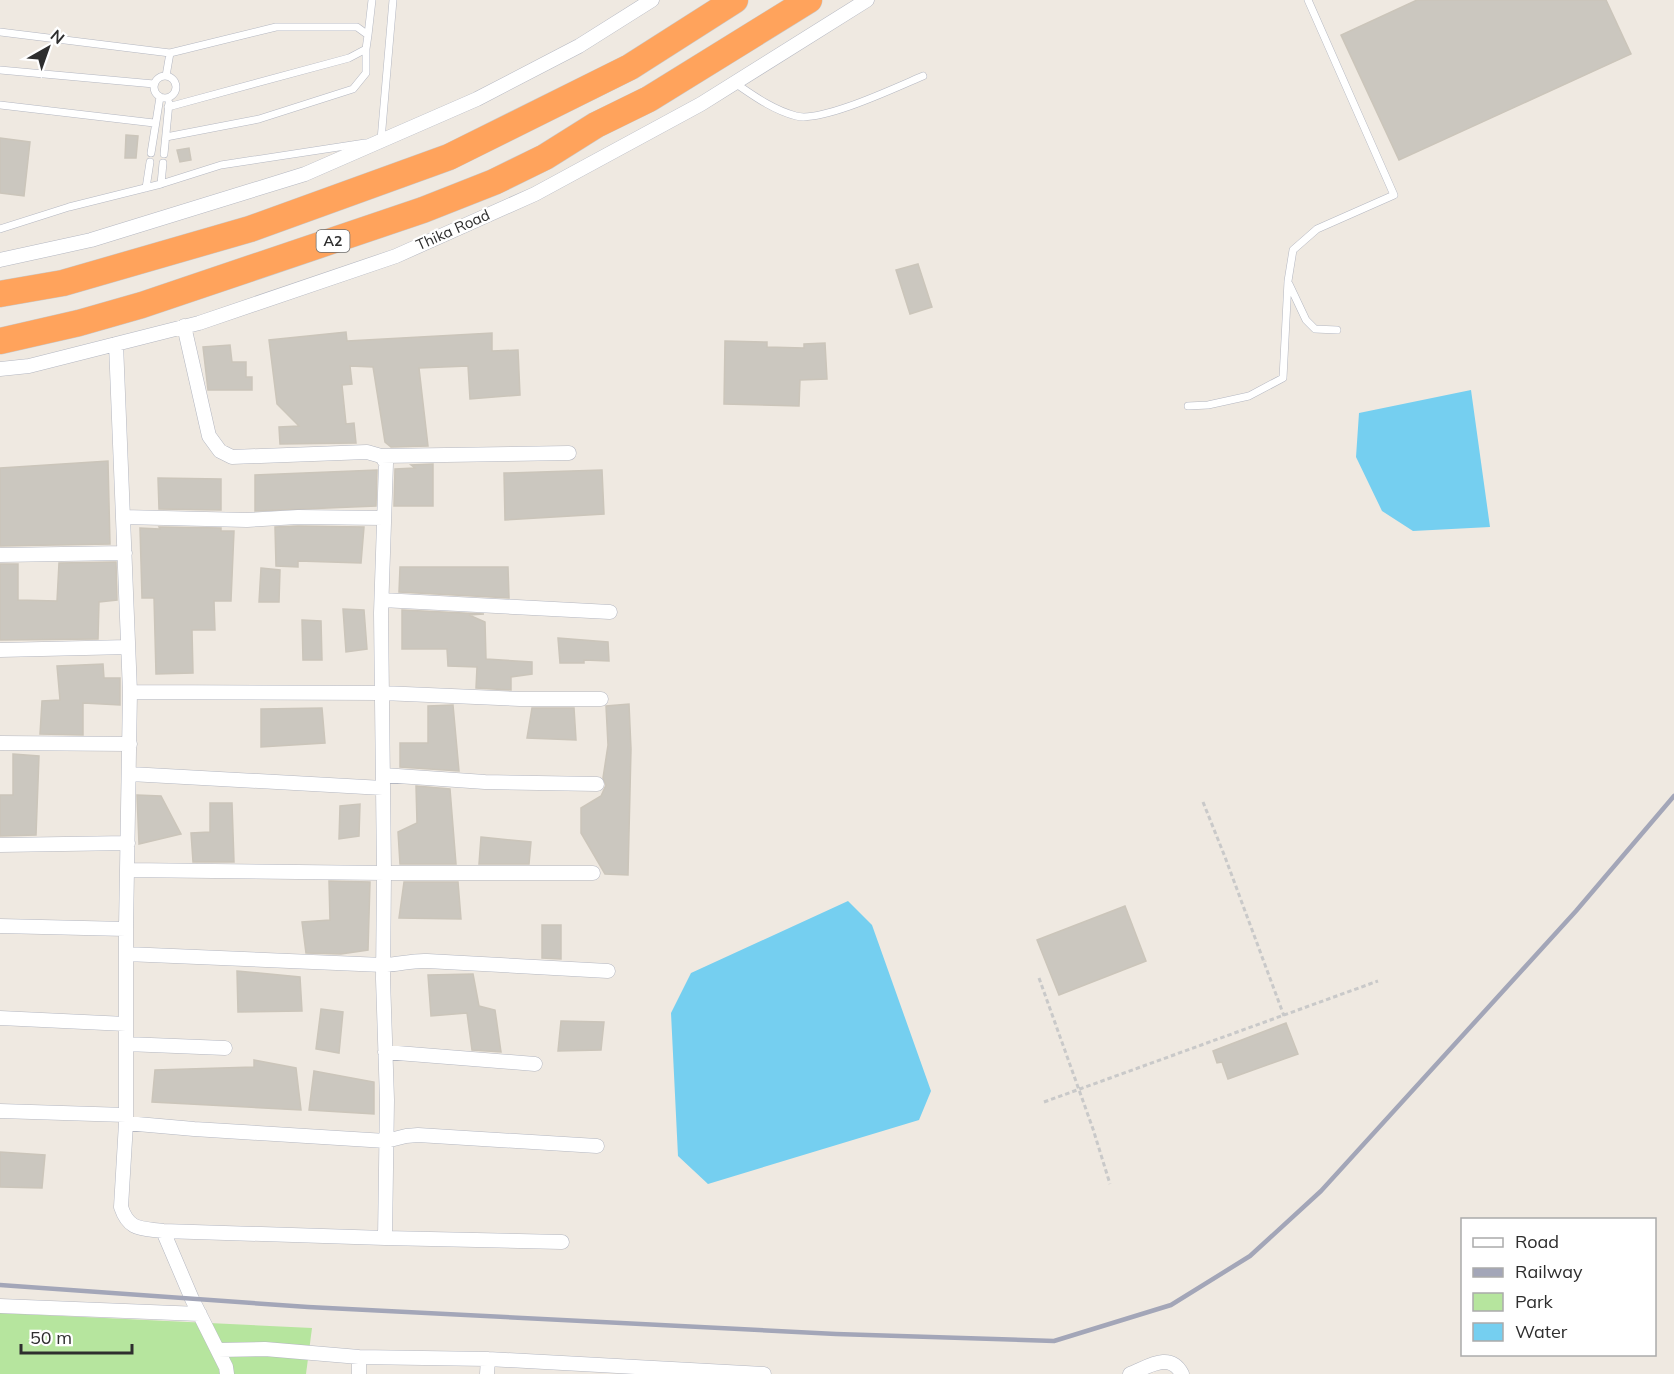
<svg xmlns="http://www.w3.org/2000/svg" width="1674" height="1374" viewBox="0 0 1674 1374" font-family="Mulish,sans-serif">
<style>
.green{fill:#b6e59e}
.water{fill:#75cff0}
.building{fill:#cbc7bf;stroke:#cbc5ba;stroke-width:1.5}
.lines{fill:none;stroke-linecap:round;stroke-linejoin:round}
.lane-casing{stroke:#b4b7c1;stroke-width:8}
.street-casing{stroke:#b4b7c1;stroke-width:15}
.highway-casing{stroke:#c9c9c9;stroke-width:27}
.path{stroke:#c9c9c9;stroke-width:3;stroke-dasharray:4.5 3;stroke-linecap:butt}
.lane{stroke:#fff;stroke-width:7}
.street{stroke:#fff;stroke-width:14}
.highway{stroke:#ffa35c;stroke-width:26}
.rail{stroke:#a3a6b8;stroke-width:4.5}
.labels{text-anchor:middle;stroke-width:4.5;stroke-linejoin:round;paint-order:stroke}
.shield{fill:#fff;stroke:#6d6d6d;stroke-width:1.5}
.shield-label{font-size:14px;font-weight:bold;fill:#2e2e2e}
.street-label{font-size:15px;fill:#2e2e2e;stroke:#fff}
</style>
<rect width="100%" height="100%" fill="#efe9e1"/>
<!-- green -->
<path class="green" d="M0 1313 312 1328 306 1374H0Z"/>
<!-- water -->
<path class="water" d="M1471 390 1490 527 1413 531 1382 511 1356 457 1359 413Z
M848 901 872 925 931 1091 919 1120 708 1184 678 1156 671 1013 691 973Z"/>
<!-- building -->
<path class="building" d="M1417 0H1606L1631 54 1399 160 1341 35Z
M126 135 138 136 136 158H125Z
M0 138 30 142 24 196 0 193Z
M189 148 191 160 180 162 177 150Z
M918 264 932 307 910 314 896 270Z
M346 332 347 341 492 333V351L518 350 520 395 470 399 468 366 419 368 428 446 391 447 385 442 373 367 350 366 352 384 342 385 346 424 354 423 356 443 280 444 279 427 299 426 277 404 269 340Z
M725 341 767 342V347L804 348V344L825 343 827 379 800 380 799 406 724 404Z
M230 345 232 362H246V377H252V390H208L203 347Z
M108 461 110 544 0 546V468Z
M433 464V506H394L395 469 415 468 411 465Z
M377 470 376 506 255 511V475Z
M602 470 604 514 505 520 504 473Z
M158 478 221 479V510L159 509Z
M298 526 364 527 361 563 298 561V567L276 566 275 527Z
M159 527 221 528V531H234L231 601H214L215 630H192L193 673 156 674 154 598H142L140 528 160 529Z
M116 562 117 600 99 602 98 639 0 640V564H18V600L57 601 59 563Z
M400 567H508L509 598 399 592Z
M261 568 280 570 279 602H259Z
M343 609 364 610 367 649 346 652Z
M402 610 484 614 469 615 485 622 486 659 532 662V674L511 677V690L476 688 477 667 448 666 447 649H402Z
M302 620 321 621 322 660H303Z
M558 638 608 642 609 661 584 660V663H560Z
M103 664 104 678H120V705L83 703V735L40 734 42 701 60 700 57 666Z
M629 704 631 749 628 875 605 874 581 833V808L601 796 606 785 603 778 608 745 606 706Z
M453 705 459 771 400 767V743H428V706Z
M322 708 325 743 261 747V709Z
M532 708H574L576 740 527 738Z
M13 754 39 756 36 835 0 836V795H13Z
M416 786 450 789 456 864H400L398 832 417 823Z
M137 795 161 796 181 834 139 844Z
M210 803H232L234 862H193L191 833 210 832Z
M360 804 359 836 339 839 340 806Z
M481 837 531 842 529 864H479Z
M329 881 370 882 368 950 341 954 306 953 302 922 330 920Z
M404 882H458L461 919 399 918Z
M1125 906 1146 961 1059 995 1037 940Z
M542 925H561V959L542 958Z
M237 971 300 977 302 1011 238 1012Z
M473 974 479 1006 495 1010 501 1052 472 1050 467 1013 431 1016 428 975Z
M321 1009 343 1012 339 1053 316 1049Z
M561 1021 604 1022 601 1050 558 1051Z
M1286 1023 1298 1054 1228 1079 1222 1062 1217 1063 1213 1051Z
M254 1060 296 1068 301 1110 152 1102 155 1070 254 1067Z
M314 1071 374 1082V1114L309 1110Z
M0 1152 45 1155 42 1188 0 1187Z"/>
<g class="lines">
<defs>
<path id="lane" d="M0 32 170 53 276 27H357L368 35 366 49 349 58 168 107
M368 35 372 0
M0 70 154 84
M154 87a11 11 0 1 1 22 0a11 11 0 1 1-22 0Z
M166 76 170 53
M735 83C754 96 773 110 796 116 821 123 897 87 923 76
M0 105 154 123
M166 137 259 119 353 89 366 73V49
M381 140 393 0
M151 153 160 97
M164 154 169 103
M161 184 163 163
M146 188 150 162
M0 229 69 207 161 184 221 165 365 143
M1289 284 1306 320 1315 329 1337 330
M1188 406 1208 405 1249 396 1283 378 1288 281 1293 250 1317 229 1394 195 1308 0"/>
<path id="street" d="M0 260 91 240 305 174 477 99 579 46 652 0
M116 344 130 692 126 929V1123L121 1207C129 1231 141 1228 163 1231L385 1238 387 1100 383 979 384 873 381 613 386 463 381 456 367 452 232 457 220 451 209 436 184 326
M0 369 29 366 199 323 396 256 535 194 701 104 867 0
M381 456 569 453
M123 517 247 520 298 517 384 518
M0 555 125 553
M382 600 610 612
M0 650 128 647
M130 692 382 693 520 699H601
M0 743 130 744
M130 774 383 788
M383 775 485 782 597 784
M0 845 128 843
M128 870 384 873H593
M0 926 126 929
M126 954 383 965C398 965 412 960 427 961L608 971
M0 1018 126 1024
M126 1044 225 1048
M385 1052 535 1064
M0 1111 126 1115
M126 1123 194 1129 386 1141 406 1136 418 1135 597 1146
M163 1231 192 1299 226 1367 227 1374
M385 1238 562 1242
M0 1306 200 1314
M218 1350 265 1349 359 1357 488 1359 764 1374
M359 1357V1374
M487 1374 488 1359
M1130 1374C1148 1367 1170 1351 1182 1374"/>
<path id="highway" d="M0 294 63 283 250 229 449 157 630 67 735 0
M0 341 79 323 142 305 423 210 494 182 545 157 596 125 649 99 809 0"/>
</defs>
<!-- lane casing -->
<use href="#lane" class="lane-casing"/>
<!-- street casing -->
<use href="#street" class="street-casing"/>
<!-- highway casing -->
<use href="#highway" class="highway-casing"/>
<!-- path -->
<path class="path" d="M1203 802 1225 857 1284 1016
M1039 978 1093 1129 1110 1184
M1044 1102 1378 981"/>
<!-- lane -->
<use href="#lane" class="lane"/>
<!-- street -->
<use href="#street" class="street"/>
<!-- highway -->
<use href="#highway" class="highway"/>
<!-- rail -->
<path class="rail" d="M0 1285 308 1307 836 1334 1054 1341 1171 1305 1250 1256 1321 1191 1576 911 1674 796"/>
</g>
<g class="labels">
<!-- shield labels -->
<rect class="shield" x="316.5" y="230" width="33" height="22" rx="4.5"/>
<g class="shield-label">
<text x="333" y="246">A2</text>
</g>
<!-- street labels -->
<g class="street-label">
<text transform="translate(453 230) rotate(-24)" y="5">Thika Road</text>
</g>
</g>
<!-- legend -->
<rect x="1461" y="1218" width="195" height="138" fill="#ffffff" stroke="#ababab" stroke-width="1.5"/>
<rect x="1473" y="1238" width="30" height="9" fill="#ffffff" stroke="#ababab" stroke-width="1.5"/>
<text x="1515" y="1248" font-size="18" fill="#2e2e2e">Road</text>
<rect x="1473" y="1268" width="30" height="9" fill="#a3a6b8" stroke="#ababab" stroke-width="1.5"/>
<text x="1515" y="1278" font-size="18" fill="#2e2e2e">Railway</text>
<rect x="1473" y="1293" width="30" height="18" fill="#b6e59e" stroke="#ababab" stroke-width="1.5"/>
<text x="1515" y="1308" font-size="18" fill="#2e2e2e">Park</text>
<rect x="1473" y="1323" width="30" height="18" fill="#75cff0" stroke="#ababab" stroke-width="1.5"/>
<text x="1515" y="1338" font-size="18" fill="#2e2e2e">Water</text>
<!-- north arrow -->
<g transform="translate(48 48) rotate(40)" stroke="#ffffff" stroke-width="4.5" paint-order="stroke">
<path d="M0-4.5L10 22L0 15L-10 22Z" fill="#2e2e2e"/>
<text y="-9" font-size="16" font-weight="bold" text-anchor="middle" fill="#2e2e2e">N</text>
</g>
<!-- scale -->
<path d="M21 1344v9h111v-9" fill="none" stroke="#2e2e2e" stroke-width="3"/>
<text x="30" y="1344" font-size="18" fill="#2e2e2e" stroke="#ffffff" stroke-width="4.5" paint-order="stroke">50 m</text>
</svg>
